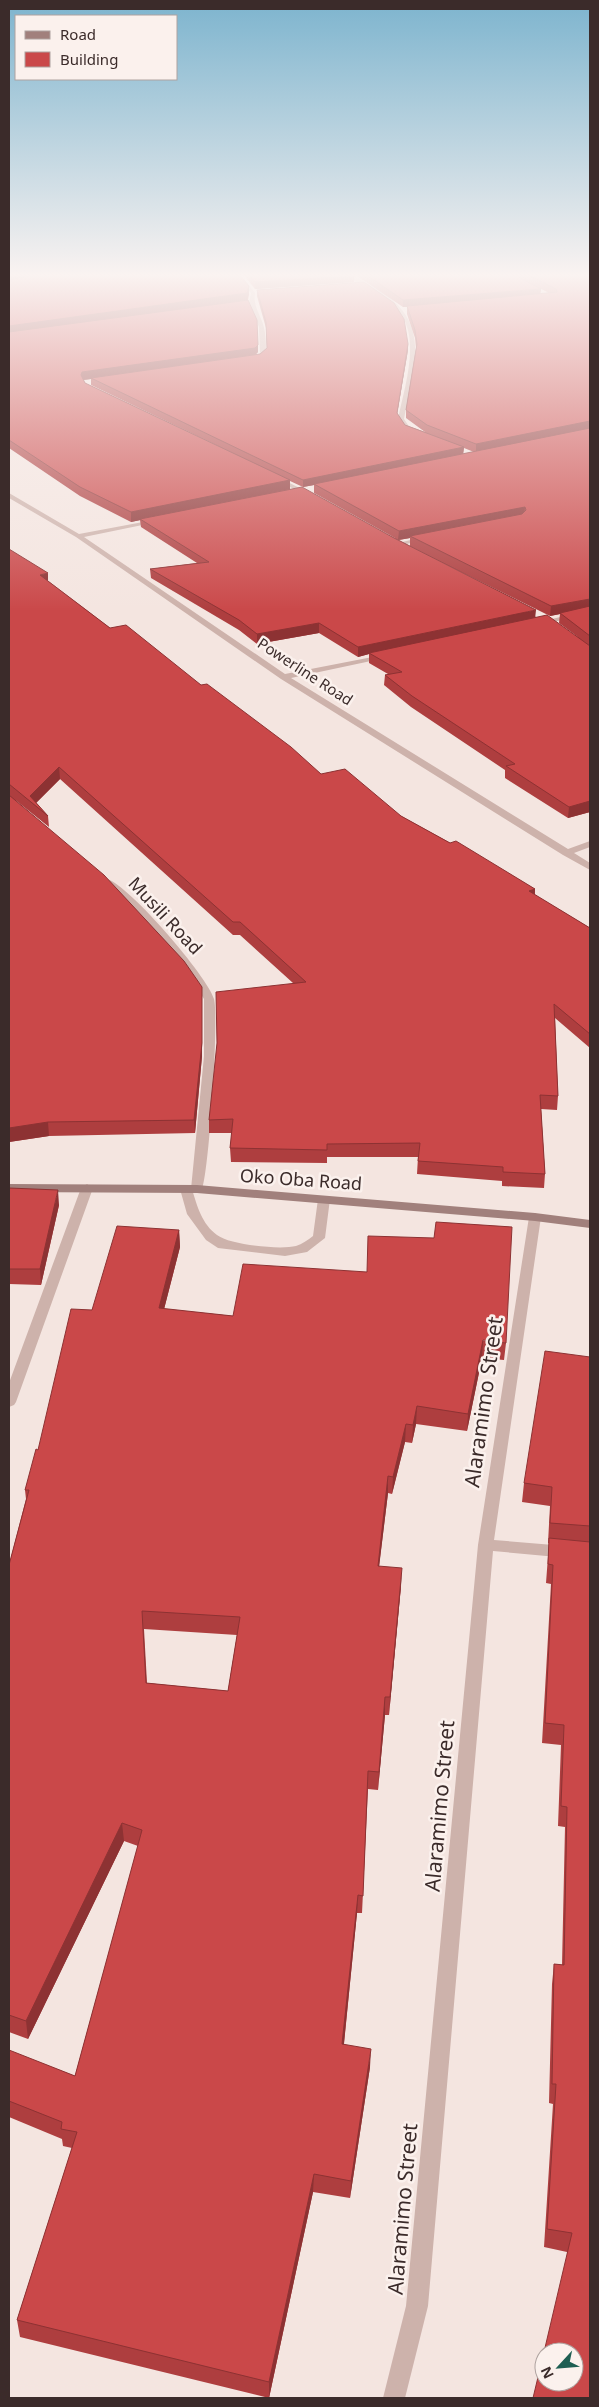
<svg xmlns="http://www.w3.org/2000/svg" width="599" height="2407" viewBox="0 0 599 2407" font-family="'Noto Sans',sans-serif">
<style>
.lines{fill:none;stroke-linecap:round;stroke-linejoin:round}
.lane{fill:#cdb2ab;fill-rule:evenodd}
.street{fill:#cdb2ab;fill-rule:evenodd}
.secondary{fill:#a1807c;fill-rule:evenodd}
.wall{fill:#ae3e3f;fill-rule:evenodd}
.shaded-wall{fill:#8d3233}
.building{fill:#ca4849;stroke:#8d3233;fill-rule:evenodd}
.labels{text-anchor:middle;stroke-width:5;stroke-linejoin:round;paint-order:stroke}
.far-street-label{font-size:15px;fill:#3b2b2a;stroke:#fbf1ed}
.street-label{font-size:18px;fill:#3b2b2a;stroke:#fbf1ed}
.near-street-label{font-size:21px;fill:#3b2b2a;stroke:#fbf1ed}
</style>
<rect width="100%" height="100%" fill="#f4e5e0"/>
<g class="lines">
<!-- lane -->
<path class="lane" d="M186 1185 192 1189C197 1206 202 1224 217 1235 230 1245 280 1250 296 1246 302 1244 308 1240 313 1236L318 1199 320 1196H328L330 1199 325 1238 307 1252 285 1256 218 1248 206 1240 187 1214 180 1189Z"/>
<!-- street -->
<path class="street" d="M235 274H240L255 293C253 305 259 312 263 324 266 334 266 343 266 353L260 359 247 358 257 356 260 353 259 327 249 303 251 293Z
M345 274H351C367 284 390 294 402 310 427 341 410 385 404 419L410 428 416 431V433L406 430 398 419C404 388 423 334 396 309 381 295 361 286 345 274Z
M274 477H278L315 496 310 497 274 479Z
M9 493 79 534 159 519V521L157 522 84 537 285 674 388 654 389 656 385 658 291 678 568 849 590 841V847L574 853 590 863V870L563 855 281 679 76 537 9 498Z
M427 536 429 537V539L397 546 394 544Z
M590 610V614L539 625 535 623Z
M107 879C129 885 208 977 214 999 219 1017 209 1179 201 1192L197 1193 191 1189 204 1056V999L175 954 123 900 104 884 102 882Z
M87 1184 93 1188 16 1402 14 1405 9 1407V1383L81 1188Z
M535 1213 541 1217 494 1540 590 1548V1560L493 1551 428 2306 405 2398H383L406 2306 478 1545 529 1217Z"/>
<!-- secondary -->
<path class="secondary" d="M9 1184 197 1185 535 1213 590 1220V1228L535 1221 197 1193 9 1192Z"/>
</g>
<!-- wall -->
<path class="wall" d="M9 274 249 294 248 300 258 352 255 355 260 354 267 348 266 328 257 296V290L408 344V350L397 414 405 425 425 432 406 418V410L416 348 415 338 407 314V307H403L354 274H590V812L568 818 505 778V770L411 707 384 685 385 675 388 674 369 663V654L358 657 319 633 257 644 239 630 151 578 150 569 197 563 141 527 140 520 131 522 80 496 9 448ZM524 280 549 293 540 294 541 289ZM91 379V385L239 456 85 383 83 380ZM464 448 474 452 463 454ZM290 481 303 487 314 485V493L395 538 290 489ZM410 538V546L399 540ZM427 555 550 616 560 614 559 623 578 637 536 617Z
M243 274H353L354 276V282L255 289Z
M9 549 48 581 110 628 201 685 321 774 401 816 535 889V895L590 928V1048L555 1018 558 1096 557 1110 541 1109 545 1174 544 1188 502 1186V1181L417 1174 418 1157H327V1163L231 1162 230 1148 232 1133H209V1120L293 983 240 935H233L60 779 36 803 48 816 49 827 14 799 202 987V1056L195 1133 49 1136 9 1142Z
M9 1188 59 1205 41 1285 9 1284Z
M179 1230 180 1247 164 1309 506 1343 504 1360 482 1358 467 1431 416 1424 412 1443 405 1442 392 1494 388 1493 379 1566 401 1586 389 1715H385L378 1790 368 1789 362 1913H357L344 2044 370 2067 350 2198 313 2192 269 2398 20 2337 17 2320 72 2148 63 2146 62 2139 9 2117V2051L75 2076 138 1846 124 1841 28 2039 9 2032V1565L26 1499 25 1490 38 1450 92 1310ZM144 1629 237 1635 228 1691 147 1683Z
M590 1357V2398L567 2252 544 2247 553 2104 549 2103 552 1984 554 1964 562 1965 565 1827 558 1826 561 1745 542 1743 551 1584 546 1583 549 1543H548L550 1506 522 1502 524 1483Z"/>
<!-- shaded-wall -->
<path class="shaded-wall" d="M9 274H54L9 281Z
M354 276V282L255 289V282Z
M249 286V294L247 300 9 334V326Z
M541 289 540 296 403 307V300Z
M408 344V350L396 420 397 413Z
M258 345V352L255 355 91 378V379L83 380 81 375 82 372Z
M590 421V429L476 452V444Z
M464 447 463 455 314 484V485L303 487V480Z
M290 480V489L131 522V512Z
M525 507 524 517 410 536V538L398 540 399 531Z
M48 573V583L40 575Z
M590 599V609L560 613V614L550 616 551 606Z
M536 610 535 619 369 653V654L358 657V647Z
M319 623V633L257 644V634Z
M59 767 60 779 34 805 30 796Z
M590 801V812L568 818 569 807Z
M535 889 534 901 529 891Z
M202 987V1056L195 1133 194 1120Z
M48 1122 49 1136 9 1142V1128Z
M58 1190 59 1205 41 1285 40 1269Z
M179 1230 180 1247 160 1325 159 1308Z
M483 1340 482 1358 467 1431 468 1414Z
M417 1406 416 1424 412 1443 413 1425Z
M406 1424 405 1442 392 1494 393 1477Z
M388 1476V1493L377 1584 378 1566Z
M402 1568 401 1586 389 1715 390 1697Z
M385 1697V1715L378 1790 379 1772Z
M122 1823 124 1841 28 2039 26 2021Z
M358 1895 357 1913 342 2062V2044Z
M371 2049 370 2067 350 2198 351 2181Z
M314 2174 313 2192 269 2398V2382Z"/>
<!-- building -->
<path class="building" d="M41 274H239L249 286 247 293 9 326V280Z
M248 274H353L354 276 255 282Z
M365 274H513L541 289 403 300Z
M527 274H590V421L476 444 427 425 406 410 417 344 415 330 407 306 557 292 556 289Z
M364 282 394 303 404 319 408 344 397 413 405 425 464 447 303 480 91 378 260 354 267 348 266 322 257 290Z
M248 300 257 320 258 345 255 348 82 372 81 375 85 383 290 480 131 512 80 487 9 440V332Z
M590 428V599L551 606 410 536 522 514 526 510 525 507 399 531 314 484Z
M302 487 394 538 536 610 358 647 319 623 257 634 239 620 150 569 209 562 140 519Z
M9 549 48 573 40 575 110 628 126 625 201 685 207 684 291 747 321 774 345 769 401 816 450 843 456 841 535 889 529 891 590 928V1034L554 1004 558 1096 540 1095 545 1174 503 1172V1167L418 1161 420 1143 327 1144V1150L230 1148 233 1119 209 1120 217 1043 216 992 306 982 240 922H233L59 767 30 796 48 816 9 784Z
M590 606V636L560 613Z
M547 615 590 646V801L569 807 506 766 515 764 412 696 385 675 402 672 369 653Z
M9 795 104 875 184 961 202 987V1043L194 1120 48 1122 9 1128Z
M9 1188 58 1190 40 1269H9Z
M436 1222 512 1227 506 1343 483 1340 468 1414 417 1406 413 1425 406 1424 393 1477 388 1476 378 1566 402 1568 390 1697H385L379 1772 368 1771 363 1896 358 1895 342 2044 371 2049 351 2181 314 2174 269 2382 17 2320 77 2132 61 2129 62 2122 9 2101V2050L75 2076 142 1830 122 1823 26 2021 9 2015V1565L29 1490H25L36 1449 38 1450 71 1309 92 1310 117 1226 179 1230 159 1308 233 1316 243 1264 367 1272 368 1236 434 1238ZM142 1611 240 1617 228 1691 146 1683Z
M545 1351 590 1357V1526L550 1523 552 1487 524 1483Z
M549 1538 590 1542V2398H533L544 2352V2382H574V2352H544L572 2233 547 2229 556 2084H552L554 1964 564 1965 567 1807 561 1806 564 1725 545 1723 553 1565 548 1564Z"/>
<!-- sky -->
<linearGradient id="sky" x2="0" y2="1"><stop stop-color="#7db4ce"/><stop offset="0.45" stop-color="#faf3f1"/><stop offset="1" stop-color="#faf3f1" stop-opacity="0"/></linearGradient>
<rect width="599" height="611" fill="url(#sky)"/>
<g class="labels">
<!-- far-street labels -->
<g class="far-street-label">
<text transform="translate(305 672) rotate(33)" y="5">Powerline Road</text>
</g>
<!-- street labels -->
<g class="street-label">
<text transform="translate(165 916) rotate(47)" y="6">Musili Road</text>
<text transform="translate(301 1180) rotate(4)" y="6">Oko Oba Road</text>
</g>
<!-- near-street labels -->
<g class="near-street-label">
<text transform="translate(484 1402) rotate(-82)" y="7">Alaramimo Street</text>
<text transform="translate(440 1806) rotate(-85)" y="7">Alaramimo Street</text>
<text transform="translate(403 2209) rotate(-85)" y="7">Alaramimo Street</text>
</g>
</g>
<!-- border -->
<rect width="599" height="2407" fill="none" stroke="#3b2b2a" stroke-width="20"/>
<!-- legend -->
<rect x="15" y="15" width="162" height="65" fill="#fbf1ed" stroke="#aea29f"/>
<rect x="25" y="31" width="25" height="8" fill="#a1807c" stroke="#aea29f"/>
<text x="60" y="40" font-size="15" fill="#3b2b2a">Road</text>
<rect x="25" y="52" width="25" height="15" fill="#ca4849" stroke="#aea29f"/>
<text x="60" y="65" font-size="15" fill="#3b2b2a">Building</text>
<!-- north arrow -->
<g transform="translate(559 2367) rotate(244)"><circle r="24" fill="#fbf1ed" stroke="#aea29f"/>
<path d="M0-4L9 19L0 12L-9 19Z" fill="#1e5e52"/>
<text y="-8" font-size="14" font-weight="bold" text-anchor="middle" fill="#3b2b2a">N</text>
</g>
</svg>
